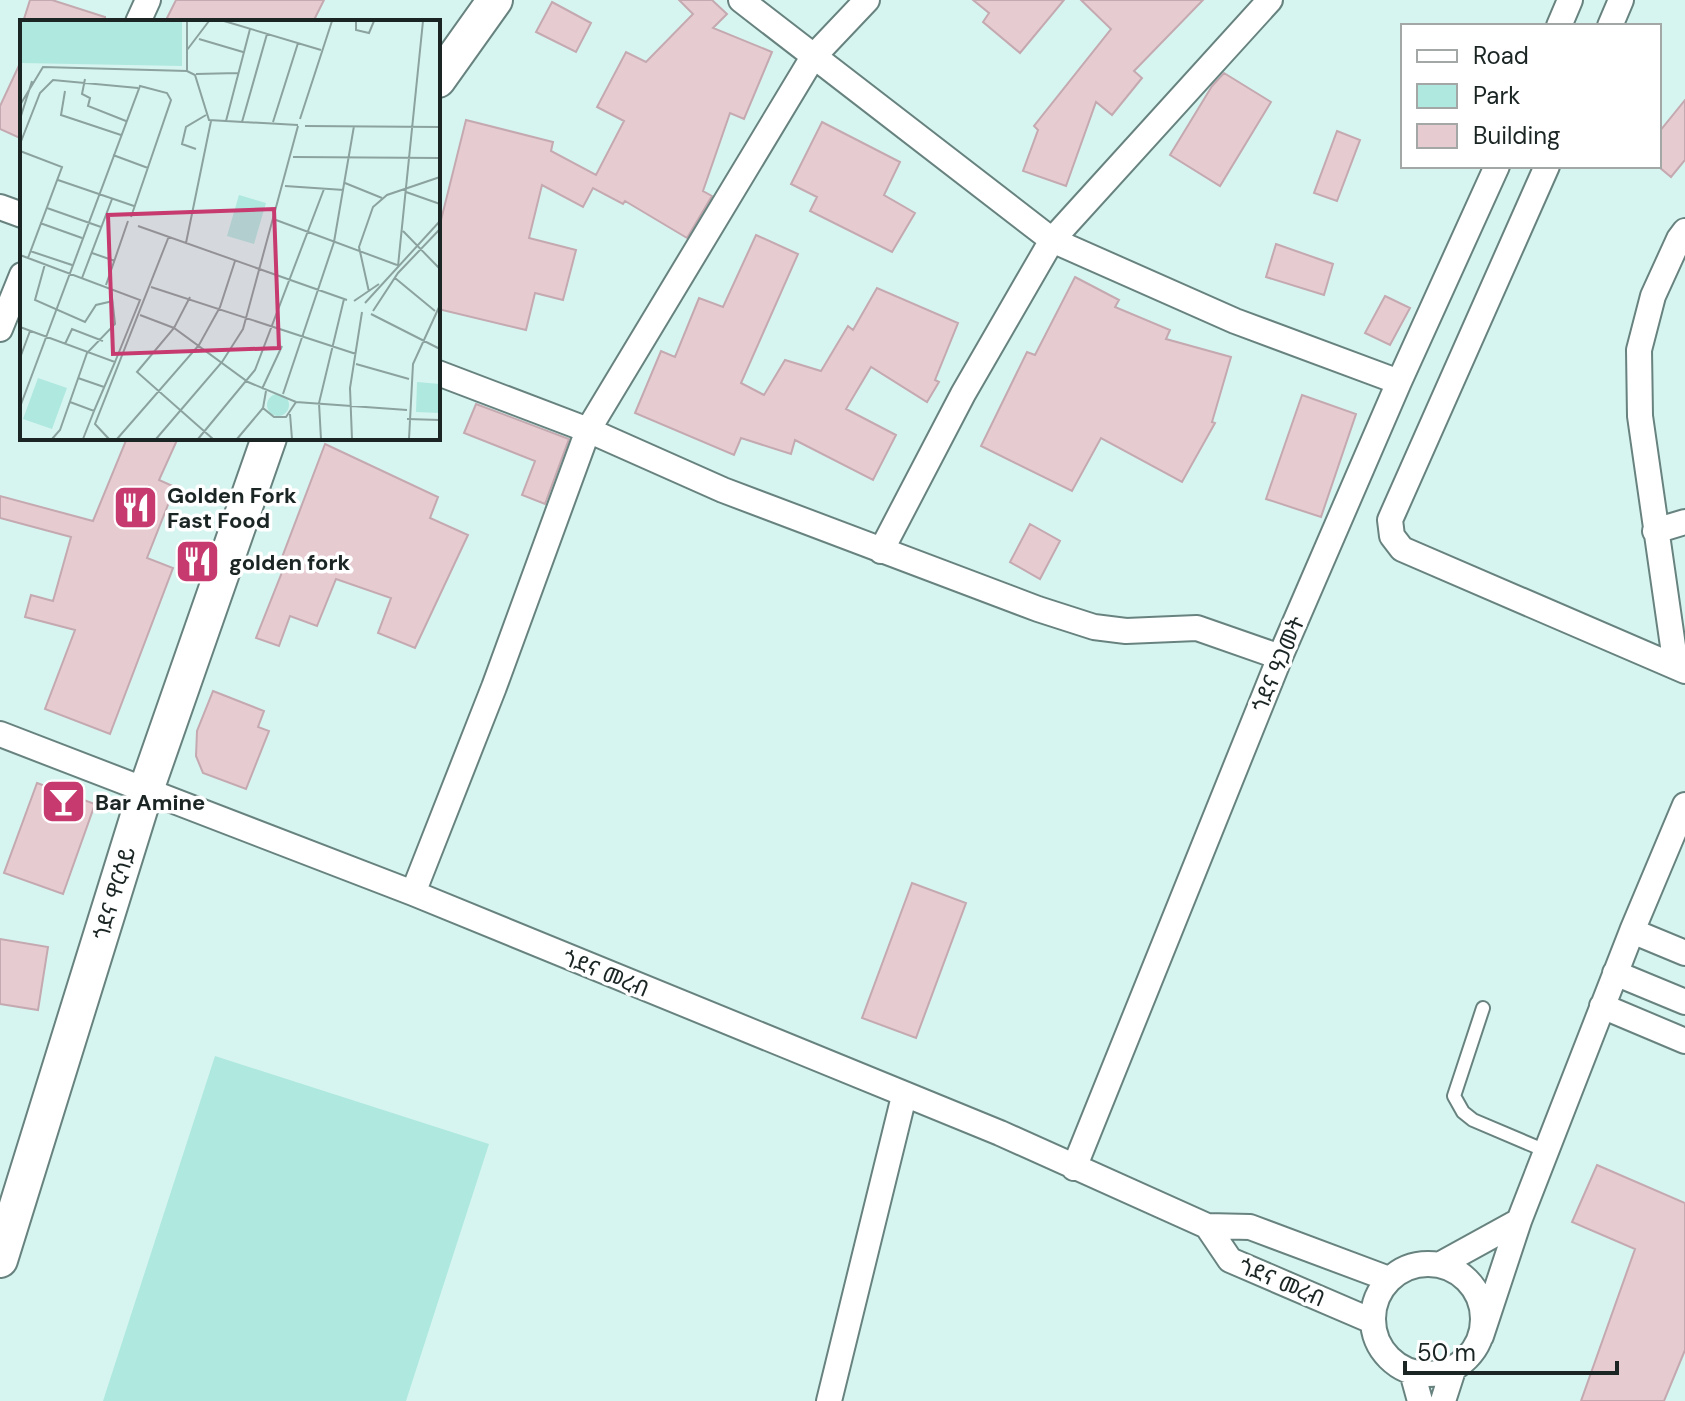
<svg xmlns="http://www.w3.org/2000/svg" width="1685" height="1401" viewBox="0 0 1685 1401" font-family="'DM Sans','Noto Sans Ethiopic',sans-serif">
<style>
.green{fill:#aee8df}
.building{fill:#e6cbd1;stroke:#c4a9b0;stroke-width:2}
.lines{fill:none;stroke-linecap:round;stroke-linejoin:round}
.lane-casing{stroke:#68837f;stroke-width:16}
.street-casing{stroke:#68837f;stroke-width:28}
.secondary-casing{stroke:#68837f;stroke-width:38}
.lane{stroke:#fff;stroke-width:12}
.street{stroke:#fff;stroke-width:24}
.secondary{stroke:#fff;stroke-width:34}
.labels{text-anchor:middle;stroke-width:7;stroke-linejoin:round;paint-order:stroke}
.poi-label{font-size:22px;font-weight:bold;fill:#1a2524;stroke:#fff;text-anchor:start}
.street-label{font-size:22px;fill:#1a2524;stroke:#fff}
.inset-road{fill:none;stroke:#8ba29e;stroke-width:2}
.view{fill:#c63a6f;fill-opacity:0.15;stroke:#c63a6f;stroke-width:4}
.inset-edge{fill:none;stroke:#1a2524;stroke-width:4}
</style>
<rect width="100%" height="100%" fill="#d7f5f0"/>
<!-- green -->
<path class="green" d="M215 1056 489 1144 406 1401H103Z"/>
<!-- building -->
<path class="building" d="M30 0H52L105 17V22H23Z
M176 0H324L313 22H165Z
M679 0H712L727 14 713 28 772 52 744 119 730 113 703 191 712 196 687 238 625 201 623 204 593 188 583 207 542 185 529 238 576 250 563 300 535 293 526 330 438 309V232L466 120 553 142 551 151 596 175 624 121 597 107 626 52 646 62 693 14Z
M973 0H1064L1020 53 983 22 989 13Z
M1081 0H1203L1134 71 1142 78 1112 115 1096 102 1066 186 1023 171 1038 130 1034 126 1111 29Z
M552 2 591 23 576 52 536 32Z
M22 59V139L0 129V106Z
M1224 73 1271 102 1220 186 1170 155 1212 86Z
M1685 100V160L1671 177 1659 167V132Z
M822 122 900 162 884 195 915 213 892 252 810 211 817 197 791 184Z
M1337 131 1360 140 1337 201 1314 193Z
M756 235 798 254 741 383 764 395 785 360 821 371 848 326 853 330 877 288 958 323 935 380 939 382 927 402 871 367 846 409 896 435 873 480 795 440 791 454 741 438 734 455 635 413 661 351 675 357 699 298 723 307Z
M1276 244 1333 264 1324 295 1266 277Z
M1075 277 1119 300 1115 307 1170 330 1166 339 1231 357 1212 422 1215 423 1182 482 1101 438 1072 491 981 446 1027 352 1035 355Z
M1385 296 1410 308 1390 345 1365 333Z
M1302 395 1356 414 1321 517 1266 499Z
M476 404 569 439 545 504 522 495 535 461 464 433Z
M127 438H178L159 480 175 487 147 558 173 568 110 734 45 709 75 630 25 617 31 595 53 601 71 537 0 518V496L93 521Z
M325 444 438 497 430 518 468 535 415 648 378 633 391 598 336 579 317 626 290 616 279 646 256 638 286 562 281 560Z
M1030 524 1060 541 1040 579 1010 562Z
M213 691 264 711 258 727 269 731 246 789 203 773 196 756 197 731Z
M37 783 95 804 63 894 4 873Z
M912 883 966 903 916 1038 862 1018Z
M0 939 48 947 38 1010 0 1004Z
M1597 1165 1685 1203V1350L1664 1401H1581L1635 1249 1572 1222Z"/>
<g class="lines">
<defs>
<path id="lane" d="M1483 1008 1454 1096 1463 1112 1473 1120 1546 1151"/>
<path id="street" d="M741 0 1052 240 1235 321 1399 382
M138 22 148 0
M1559 26 1570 0
M1610 26 1621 0
M1547 166 1390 520 1392 536 1402 549 1685 671
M0 207 22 215
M0 329 22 275
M438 373 588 430 723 490 1038 609 1094 627 1126 631 1197 628 1280 657
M1655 531 1685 522
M881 551 963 394 1052 240 1270 0
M1676 667 1640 416 1639 350 1653 296 1679 239 1685 231
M0 734 413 893 1000 1133 1207 1226 1250 1227 1389 1279
M413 893 494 687 588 430 813 57 867 0
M1632 931 1685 953
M1615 973 1685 1002
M1602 1006 1685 1041
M1074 1168 1280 657 1399 382 1497 166
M1207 1226 1230 1260 1372 1321
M1373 1319a55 55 0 1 1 110 0a55 55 0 1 1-110 0Z
M1439 1265 1519 1221
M1481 1336 1519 1221 1632 931 1685 805
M1412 1372 1420 1401
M829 1401 904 1096
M1443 1401 1453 1370"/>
<path id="secondary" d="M438 80 495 0
M0 1260 146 790 269 438"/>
</defs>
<!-- lane casing -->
<use href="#lane" class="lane-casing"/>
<!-- street casing -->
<use href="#street" class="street-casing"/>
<!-- secondary casing -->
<use href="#secondary" class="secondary-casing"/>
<!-- lane -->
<use href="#lane" class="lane"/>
<!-- street -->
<use href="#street" class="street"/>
<!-- secondary -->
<use href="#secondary" class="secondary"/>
</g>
<!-- icons -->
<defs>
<symbol id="restaurant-square" viewBox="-11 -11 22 22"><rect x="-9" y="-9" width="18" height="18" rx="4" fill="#c63a6f" stroke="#fff"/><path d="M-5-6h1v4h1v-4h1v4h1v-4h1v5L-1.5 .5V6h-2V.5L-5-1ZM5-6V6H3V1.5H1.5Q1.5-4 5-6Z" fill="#fff"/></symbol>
<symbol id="bar-square" viewBox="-11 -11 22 22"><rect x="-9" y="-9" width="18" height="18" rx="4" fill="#c63a6f" stroke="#fff"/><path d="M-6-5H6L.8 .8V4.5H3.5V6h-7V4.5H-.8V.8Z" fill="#fff"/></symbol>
</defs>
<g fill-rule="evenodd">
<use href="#restaurant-square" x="110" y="482" width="51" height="51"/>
<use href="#restaurant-square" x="172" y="536" width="51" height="51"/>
<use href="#bar-square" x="38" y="776" width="51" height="51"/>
</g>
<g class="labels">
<!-- poi labels -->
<g class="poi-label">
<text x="167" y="503">Golden Fork<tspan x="167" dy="25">Fast Food</tspan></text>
<text x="229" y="570">golden fork</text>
<text x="95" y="810">Bar Amine</text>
</g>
<!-- street labels -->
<g class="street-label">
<text transform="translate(1278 664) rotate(-67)" y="8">ጎደና ዓጋመት</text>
<text transform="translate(114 893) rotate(-73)" y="8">ጎደና ዋርሳይ</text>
<text transform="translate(606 973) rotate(22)" y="8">ጎደና መረብ</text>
<text transform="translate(1282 1282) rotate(23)" y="8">ጎደና መረብ</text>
</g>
</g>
<!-- overview -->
<g transform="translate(20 20)">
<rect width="420" height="420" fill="#d7f5f0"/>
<path d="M0 1H162V46L0 43ZM219 175 246 183 234 224 207 216ZM18 358 47 368 32 409 3 399ZM397 362 420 364V393L396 392ZM247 385a11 11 0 1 1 22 0a11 11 0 1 1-22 0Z" fill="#aee8df"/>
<path class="inset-road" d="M167 1V51M204 1 301 30M336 1V10L349 13 354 1M179 19 223 32M167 30 189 1M176 54 218 53M65 59 62 74 70 78 68 86 106 101M45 71 41 95 101 115M0 85 23 47 167 51 175 55 189 100 278 105M0 99 12 61M280 99 312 1M206 101 230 9M222 102 247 14M253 102 278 23M285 106 420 107M0 124 20 73 33 60 118 68M176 129 162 124 166 107 186 95M0 131 42 147 8 238M93 135 128 148M273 137 420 138M38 160 114 186M325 163 362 178M265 166 324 170M386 172 420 184M27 188 81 207M256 200 377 245M20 203 62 218M118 206 327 280M383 211 420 249M166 223 191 101M10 231 52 245M72 233 95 241M0 235 120 280 95 342M25 244 15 280 65 302 76 285 93 281M378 246 403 1M62 258 92 179M375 258 415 291M86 265 108 201M131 267 336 334M349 272 339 227 353 187 367 175 420 157M170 277 154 308 117 352 193 419M334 281 359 264M345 283 420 201M353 291 378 253 420 209M351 294 420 329M120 295 154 308 228 362 276 382 387 390M0 307 95 342 74 391 50 382M45 324 52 309 83 321M0 338 10 311M336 344 389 359M58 358 84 367M242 369 262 326M246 371 243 388 254 397H266L276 382M263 374 314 222 334 106M0 387 120 66 147 73 151 80 111 197M270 394 272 419M387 399 420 400M32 419 40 410 67 333 95 304 91 268M63 419 74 391M89 419 75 404 149 216M97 419 179 325 200 287 215 241M136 419 202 342 223 309 278 106M178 419 235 350 304 169M217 419 243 388M301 419 299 383 324 279M332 419 330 368 342 292M389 419 393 344 420 285"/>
<path class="view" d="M254 189 259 328 93 334 88 195Z"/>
<rect width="420" height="420" class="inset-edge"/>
</g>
<!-- legend -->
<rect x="1401" y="24" width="260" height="144" fill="#ffffff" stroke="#a3a8a7" stroke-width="2"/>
<rect x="1417" y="50" width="40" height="12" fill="#ffffff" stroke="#a3a8a7" stroke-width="2"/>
<text x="1473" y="64" font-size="24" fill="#1a2524">Road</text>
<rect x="1417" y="84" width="40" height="24" fill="#aee8df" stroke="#a3a8a7" stroke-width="2"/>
<text x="1473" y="104" font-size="24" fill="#1a2524">Park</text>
<rect x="1417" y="124" width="40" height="24" fill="#e6cbd1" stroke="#a3a8a7" stroke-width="2"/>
<text x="1473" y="144" font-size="24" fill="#1a2524">Building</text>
<!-- scale -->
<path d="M1405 1361v12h212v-12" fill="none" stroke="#1a2524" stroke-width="4"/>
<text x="1417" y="1361" font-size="24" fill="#1a2524" stroke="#ffffff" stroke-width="6" paint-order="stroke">50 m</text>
</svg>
